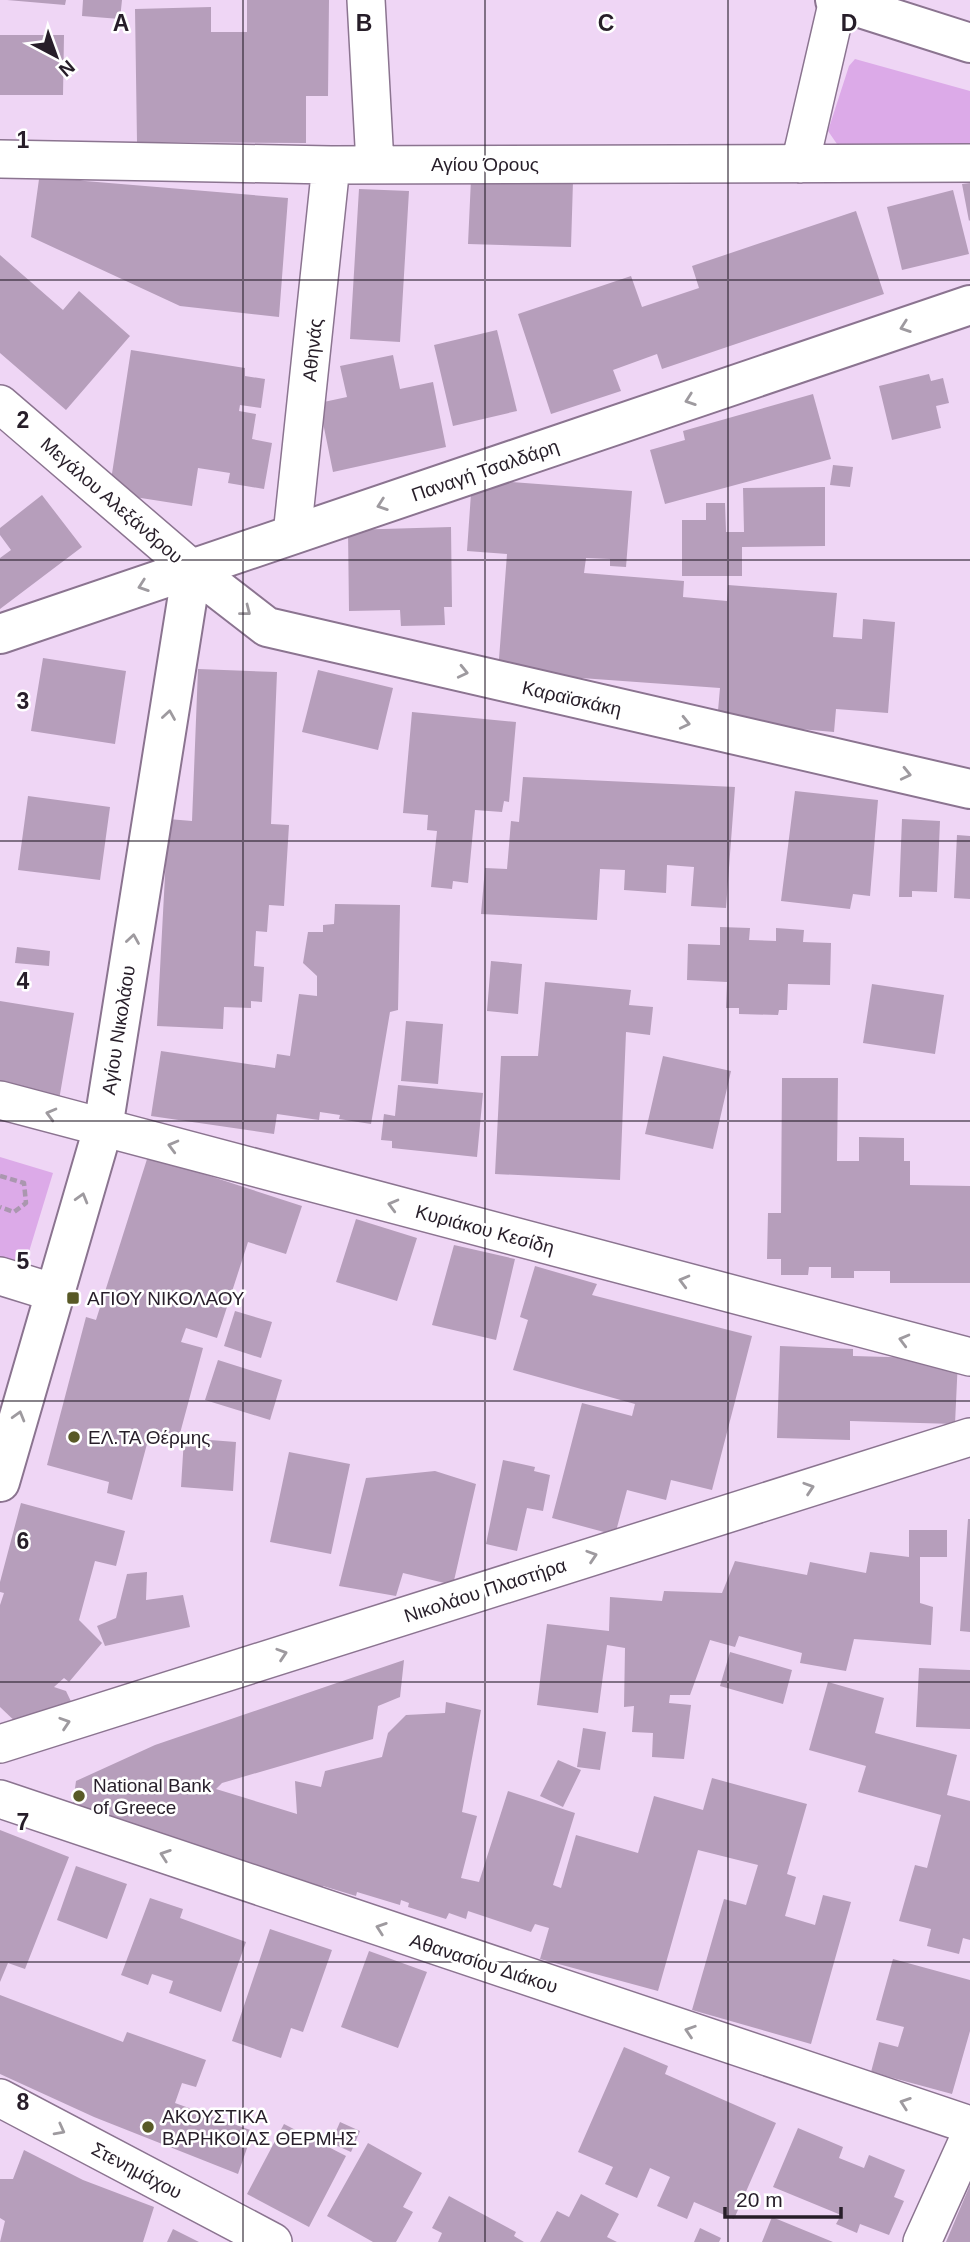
<svg xmlns="http://www.w3.org/2000/svg" width="970" height="2242" viewBox="0 0 970 2242" font-family="Helvetica,sans-serif">
<style>
.green{fill:#dcaae8}
.building{fill:#b69ebb}
.lines{fill:none;stroke-linecap:round;stroke-linejoin:round}
.minor-casing{stroke:#8b7490;stroke-width:40}
.tertiary-casing{stroke:#8b7490;stroke-width:42}
.path{stroke:#aa97af;stroke-width:4.5;stroke-dasharray:7 3.5;stroke-linecap:butt}
.minor{stroke:#fff;stroke-width:37}
.tertiary{stroke:#fff;stroke-width:38}
.oneway{stroke:#9e9a9f}
.grid{fill:none;stroke:#271e29;stroke-width:2;stroke-opacity:0.55}
.poi-dot{fill:#585926;stroke:#fff;stroke-width:2.5}
.labels{text-anchor:middle;stroke-width:5;stroke-linejoin:round;paint-order:stroke}
.street-label{font-size:19px;fill:#271e29;stroke:#fff}
.poi-label{font-size:19px;fill:#271e29;stroke:#fff;text-anchor:start}
.grid-label{font-size:23px;text-anchor:middle;font-weight:bold;fill:#271e29;stroke:#fff;stroke-width:5;stroke-linejoin:round;paint-order:stroke}
</style>
<rect width="100%" height="100%" fill="#efd6f5"/>
<!-- green -->
<path class="green" d="M855 59 970 91V146L837 144 828 131 849 66Z
M0 1157 53 1173 24 1268 0 1261Z"/>
<!-- building -->
<path class="building" d="M7 0H66L65 5Z
M83 0H122L120 19 82 16Z
M247 0H329L328 96H306V143L137 142 135 9 211 7V32H247Z
M0 35H64L63 95H0Z
M40 172 85 181 288 198 279 317 180 306 31 237Z
M471 179 573 181 571 247 468 244Z
M970 183V220L969 221 962 184Z
M359 189 409 191 400 342 350 339Z
M953 190 969 254 902 270 887 207Z
M856 211 884 294 662 369 657 354 613 370 621 391 551 414 518 314 631 276 642 307 699 288 692 266Z
M0 255 63 310 79 291 130 336 66 410 0 353Z
M497 330 517 411 453 426 434 345Z
M131 350 245 368V376L265 379 261 408 240 405 239 411 256 414 252 439 272 443 264 489 228 483 230 473 198 468 192 506 109 493Z
M393 355 400 389 433 382 446 447 333 472 319 403 347 397 340 366Z
M929 374 931 381 943 378 949 403 936 406 941 428 892 440 879 386Z
M813 394 831 459 665 504 650 450 685 440 683 431Z
M833 465 853 467 850 487 830 485Z
M472 479 632 491 626 567 610 566V559L586 558 584 573 684 581 683 597 727 601 728 585 837 593 833 637 862 639 863 619 895 622 888 713 836 709 834 732 717 722 720 688 498 672 507 554 467 551Z
M825 487V546L742 547V576H682V520H706V503H725L726 532H744L743 488Z
M42 495 82 547 0 609V558L11 550 0 535V528Z
M451 527 452 607H444L445 625 401 626 400 610 349 611 348 530Z
M43 658 126 671 115 744 31 731Z
M198 669 277 672 271 824 289 825 284 906 269 905 267 932 256 931 254 966 264 967 262 1002 251 1001V1008L224 1007 223 1029 157 1026 168 819 192 821Z
M318 670 393 688 378 750 302 732Z
M412 712 516 722 509 802 504 801 502 812 475 810 468 883 453 881 452 889 431 887 437 831 427 830 428 815 403 813Z
M523 777 735 787 726 908 691 906 694 867 667 865 666 893 624 890 625 870 600 869 597 920 481 914 485 868 507 869 511 821 519 822Z
M795 791 878 800 870 896 853 894 850 909 781 901Z
M28 796 110 807 100 880 18 870Z
M902 819 940 821 937 892 912 891V897H899Z
M957 835 970 836V899L954 898Z
M335 904 400 905 398 1010 390 1012 371 1124 339 1119 340 1115 320 1112 319 1120 277 1114 274 1134 151 1116 161 1051 275 1068 277 1054 290 1056 299 994 317 996V976L303 963 308 932H323V925L334 924Z
M720 927 750 928 749 940 776 941V928L804 930 803 942 831 943 830 985 788 984 787 1010H779L778 1015 739 1014V1008H726L727 982 687 980 688 944 720 945Z
M17 947 50 951 49 966 15 963Z
M491 961 522 964 518 1014 487 1011Z
M545 982 631 990 629 1005 653 1007 650 1035 626 1032 620 1180 495 1174 501 1056H538Z
M872 984 944 995 935 1054 863 1043Z
M0 1001 74 1013 59 1100 0 1090Z
M406 1021 443 1024 438 1084 401 1081Z
M663 1056 731 1071 713 1149 645 1134Z
M782 1078H838L837 1161H859V1137L904 1138V1161H910V1185L970 1186V1283H890V1271H854V1278H831V1267H809L808 1275H781V1259H767L768 1213H781Z
M398 1085 483 1093 477 1157 392 1148V1141L381 1140 384 1114 395 1116Z
M148 1156 302 1206 286 1254 248 1242 217 1338 186 1328 181 1342 203 1348 179 1437 151 1429 132 1500 107 1493 109 1482 47 1465 86 1317 96 1320Z
M356 1219 417 1238 397 1301 336 1282Z
M454 1245 515 1259 496 1340 432 1325Z
M535 1266 597 1284 592 1295 752 1336 712 1490 671 1480 666 1500 627 1490 615 1535 552 1518 582 1403 632 1416 635 1404 513 1370 528 1320 520 1317Z
M235 1311 272 1322 261 1358 224 1346Z
M780 1346 853 1349V1356L958 1359 955 1424 850 1421V1440L777 1438Z
M218 1360 282 1380 270 1420 205 1400Z
M184 1438 236 1442 233 1491 181 1487Z
M289 1452 350 1464 331 1554 270 1542Z
M503 1460 535 1467 534 1471 550 1475 543 1511 527 1508 517 1551 486 1544Z
M435 1471 476 1484 453 1585 403 1573 396 1596 339 1586 366 1478Z
M21 1503 125 1531 116 1566 95 1561 79 1620 102 1643 69 1682 64 1678 54 1687 66 1691 76 1712 21 1727 0 1707V1605L4 1593 0 1592V1582Z
M968 1519H970V1632L960 1631Z
M909 1530H947V1557H920V1603L933 1607 931 1645 854 1639 846 1671 800 1663 802 1653 739 1636 735 1647 710 1640 690 1695H670L669 1703 691 1705 684 1759 652 1757 653 1733 632 1732 634 1706 624 1707 625 1648 607 1645 598 1713 537 1705 547 1624 609 1631 610 1597 662 1601 664 1591 722 1593 735 1561 807 1575 810 1562 866 1573 870 1552 909 1557Z
M147 1572 146 1600 183 1595 190 1627 105 1646 97 1626 116 1618 127 1574Z
M730 1652 792 1670 783 1704 720 1686Z
M404 1660 400 1697 378 1706 373 1739 222 1783 216 1789 297 1814 295 1781 321 1787 325 1771 382 1757 388 1733 406 1715 445 1713 446 1702 481 1710 462 1812 477 1816 461 1878 479 1882 508 1791 575 1813 553 1885 561 1888 576 1835 638 1853 654 1796 703 1810 712 1778 807 1804 787 1874 796 1877 785 1916 815 1925 823 1895 851 1902 811 2044 692 2010 724 1899 746 1905 758 1865 698 1850 658 1991 540 1959 549 1928 535 1924 531 1932 468 1911 466 1919 449 1913 446 1919 408 1907 409 1903 401 1900 400 1905 357 1892 356 1896 323 1886 321 1894 71 1817 76 1781 155 1745Z
M919 1668 970 1670V1729L916 1727Z
M828 1682 884 1698 875 1733 957 1755 947 1795 970 1801V1940L963 1938 959 1954 927 1946 931 1929 899 1921 915 1865 927 1868 941 1815 858 1792 866 1766 809 1750Z
M583 1728 606 1732 600 1770 577 1767Z
M558 1760 581 1770 563 1807 540 1796Z
M0 1830 69 1857 25 1969 8 1963 0 1982Z
M76 1866 127 1884 107 1939 57 1920Z
M150 1898 183 1909 180 1918 246 1942 221 2012 169 1993 173 1981 152 1974 148 1985 121 1975Z
M270 1929 332 1950 303 2032 291 2028 281 2058 232 2041Z
M369 1951 427 1972 398 2048 341 2027Z
M893 1959 970 1980V2031L952 2094 871 2072 879 2042 898 2047 904 2027 876 2020Z
M0 1995 123 2042 127 2032 206 2060 196 2087 182 2083 175 2103 253 2131 238 2174 94 2117 0 2074Z
M624 2047 668 2066 665 2074 776 2123 734 2219 694 2202 687 2219 657 2206 670 2177 650 2168 637 2198 605 2184 613 2167 578 2152Z
M340 2122 360 2131 351 2152 331 2143Z
M284 2124 346 2156 309 2227 247 2194Z
M798 2128 843 2147 839 2158 864 2168 869 2155 905 2170 894 2197 904 2201 889 2235 860 2224 857 2233 836 2224 841 2215 773 2187Z
M368 2143 422 2173 403 2207 413 2212 396 2242H373L327 2216Z
M24 2150 83 2180 154 2207 143 2242H0L5 2221 0 2218V2179H13Z
M970 2185V2242H946Z
M581 2194 619 2214 607 2237 617 2242H540L557 2211 569 2217Z
M449 2196 516 2232 514 2236 524 2242H438L442 2233 432 2228Z
M772 2217 833 2242H762Z
M700 2228 721 2238 719 2242H694Z
M173 2229 199 2242H167Z"/>
<g class="lines">
<defs>
<path id="minor" d="M366 0 375 164
M0 159 331 165 970 163
M800 164 838 0
M0 404 192 569
M292 535 331 165
M0 1100 970 1357
M0 1276 55 1293
M0 1744 970 1437
M0 1799 970 2125
M0 2098 273 2242
M922 2242 970 2136"/>
<path id="tertiary" d="M835 0 970 43
M0 634 970 305
M0 1482 103 1128 192 569 267 627 970 789"/>
</defs>
<!-- minor casing -->
<use href="#minor" class="minor-casing"/>
<!-- tertiary casing -->
<use href="#tertiary" class="tertiary-casing"/>
<!-- path -->
<path class="path" d="M0 1176 24 1183 26 1203 14 1212 0 1207"/>
<!-- minor -->
<use href="#minor" class="minor"/>
<!-- tertiary -->
<use href="#tertiary" class="tertiary"/>
</g>
<!-- one-way arrows -->
<defs><path id="oneway-chevron" d="M-2-3.5L2.5 0L-2 3.5" fill="none" stroke-width="1.6" stroke-linecap="round" stroke-linejoin="round" transform="scale(1.75)"/></defs>
<g class="oneway">
<use href="#oneway-chevron" transform="translate(905 327) rotate(161)"/>
<use href="#oneway-chevron" transform="translate(690 400) rotate(161)"/>
<use href="#oneway-chevron" transform="translate(382 505) rotate(161)"/>
<use href="#oneway-chevron" transform="translate(143 586) rotate(161)"/>
<use href="#oneway-chevron" transform="translate(246 611) rotate(38)"/>
<use href="#oneway-chevron" transform="translate(463 672) rotate(13)"/>
<use href="#oneway-chevron" transform="translate(169 715) rotate(-81)"/>
<use href="#oneway-chevron" transform="translate(685 723) rotate(13)"/>
<use href="#oneway-chevron" transform="translate(906 774) rotate(13)"/>
<use href="#oneway-chevron" transform="translate(133 939) rotate(-81)"/>
<use href="#oneway-chevron" transform="translate(51 1114) rotate(-165)"/>
<use href="#oneway-chevron" transform="translate(173 1146) rotate(-165)"/>
<use href="#oneway-chevron" transform="translate(82 1198) rotate(-74)"/>
<use href="#oneway-chevron" transform="translate(393 1205) rotate(-165)"/>
<use href="#oneway-chevron" transform="translate(684 1281) rotate(-165)"/>
<use href="#oneway-chevron" transform="translate(904 1340) rotate(-165)"/>
<use href="#oneway-chevron" transform="translate(19 1416) rotate(-74)"/>
<use href="#oneway-chevron" transform="translate(809 1488) rotate(-18)"/>
<use href="#oneway-chevron" transform="translate(592 1556) rotate(-18)"/>
<use href="#oneway-chevron" transform="translate(282 1654) rotate(-18)"/>
<use href="#oneway-chevron" transform="translate(65 1723) rotate(-18)"/>
<use href="#oneway-chevron" transform="translate(165 1855) rotate(-161)"/>
<use href="#oneway-chevron" transform="translate(381 1928) rotate(-161)"/>
<use href="#oneway-chevron" transform="translate(690 2031) rotate(-162)"/>
<use href="#oneway-chevron" transform="translate(905 2103) rotate(-161)"/>
<use href="#oneway-chevron" transform="translate(60 2130) rotate(28)"/>
</g>
<!-- grid -->
<path class="grid" d="M243 0V2242M485 0V2242M728 0V2242M0 280H970M0 560H970M0 841H970M0 1121H970M0 1401H970M0 1682H970M0 1962H970"/>
<!-- markers -->
<g class="poi-dot">
<rect x="66" y="1291" width="14" height="14" rx="3.5"/>
<circle cx="74" cy="1437" r="7"/>
<circle cx="79" cy="1796" r="7"/>
<circle cx="148" cy="2127" r="7"/>
</g>
<g class="labels">
<!-- street labels -->
<g class="street-label">
<text x="485" y="171">Αγίου Όρους</text>
<text transform="translate(312 350) rotate(-84)" y="7">Αθηνάς</text>
<text transform="translate(485 470) rotate(-19)" y="7">Παναγή Τσαλδάρη</text>
<text transform="translate(112 500) rotate(41)" y="7">Μεγάλου Αλεξάνδρου</text>
<text transform="translate(572 698) rotate(13)" y="7">Καραϊσκάκη</text>
<text transform="translate(118 1030) rotate(-81)" y="7">Αγίου Νικολάου</text>
<text transform="translate(485 1229) rotate(15)" y="7">Κυριάκου Κεσίδη</text>
<text transform="translate(485 1590) rotate(-18)" y="7">Νικολάου Πλαστήρα</text>
<text transform="translate(484 1963) rotate(18)" y="7">Αθανασίου Διάκου</text>
<text transform="translate(137 2170) rotate(28)" y="7">Στενημάχου</text>
</g>
<!-- poi labels -->
<g class="poi-label">
<text x="87" y="1305">ΑΓΙΟΥ ΝΙΚΟΛΑΟΥ</text>
<text x="88" y="1444">ΕΛ.ΤΑ Θέρμης</text>
<text x="93" y="1792">National Bank<tspan x="93" dy="22">of Greece</tspan></text>
<text x="162" y="2123">ΑΚΟΥΣΤΙΚΑ<tspan x="162" dy="22">ΒΑΡΗΚΟΙΑΣ ΘΕΡΜΗΣ</tspan></text>
</g>
</g>
<g class="grid-label">
<text x="121" y="31">A</text>
<text x="364" y="31">B</text>
<text x="606" y="31">C</text>
<text x="849" y="31">D</text>
<text x="23" y="148">1</text>
<text x="23" y="428">2</text>
<text x="23" y="709">3</text>
<text x="23" y="989">4</text>
<text x="23" y="1269">5</text>
<text x="23" y="1549">6</text>
<text x="23" y="1830">7</text>
<text x="23" y="2110">8</text>
</g>
<!-- north arrow -->
<g transform="translate(56 56) rotate(139)" stroke="#ffffff" stroke-width="5" paint-order="stroke">
<path d="M0-5L12 26L0 18L-12 26Z" fill="#271e29"/>
<text y="-10" font-size="19" font-weight="bold" text-anchor="middle" fill="#271e29">N</text>
</g>
<!-- scale -->
<path d="M725 2207v10h116v-10" fill="none" stroke="#271e29" stroke-width="3.5"/>
<text x="736" y="2207" font-size="21" fill="#271e29" stroke="#ffffff" stroke-width="5" paint-order="stroke">20 m</text>
</svg>
